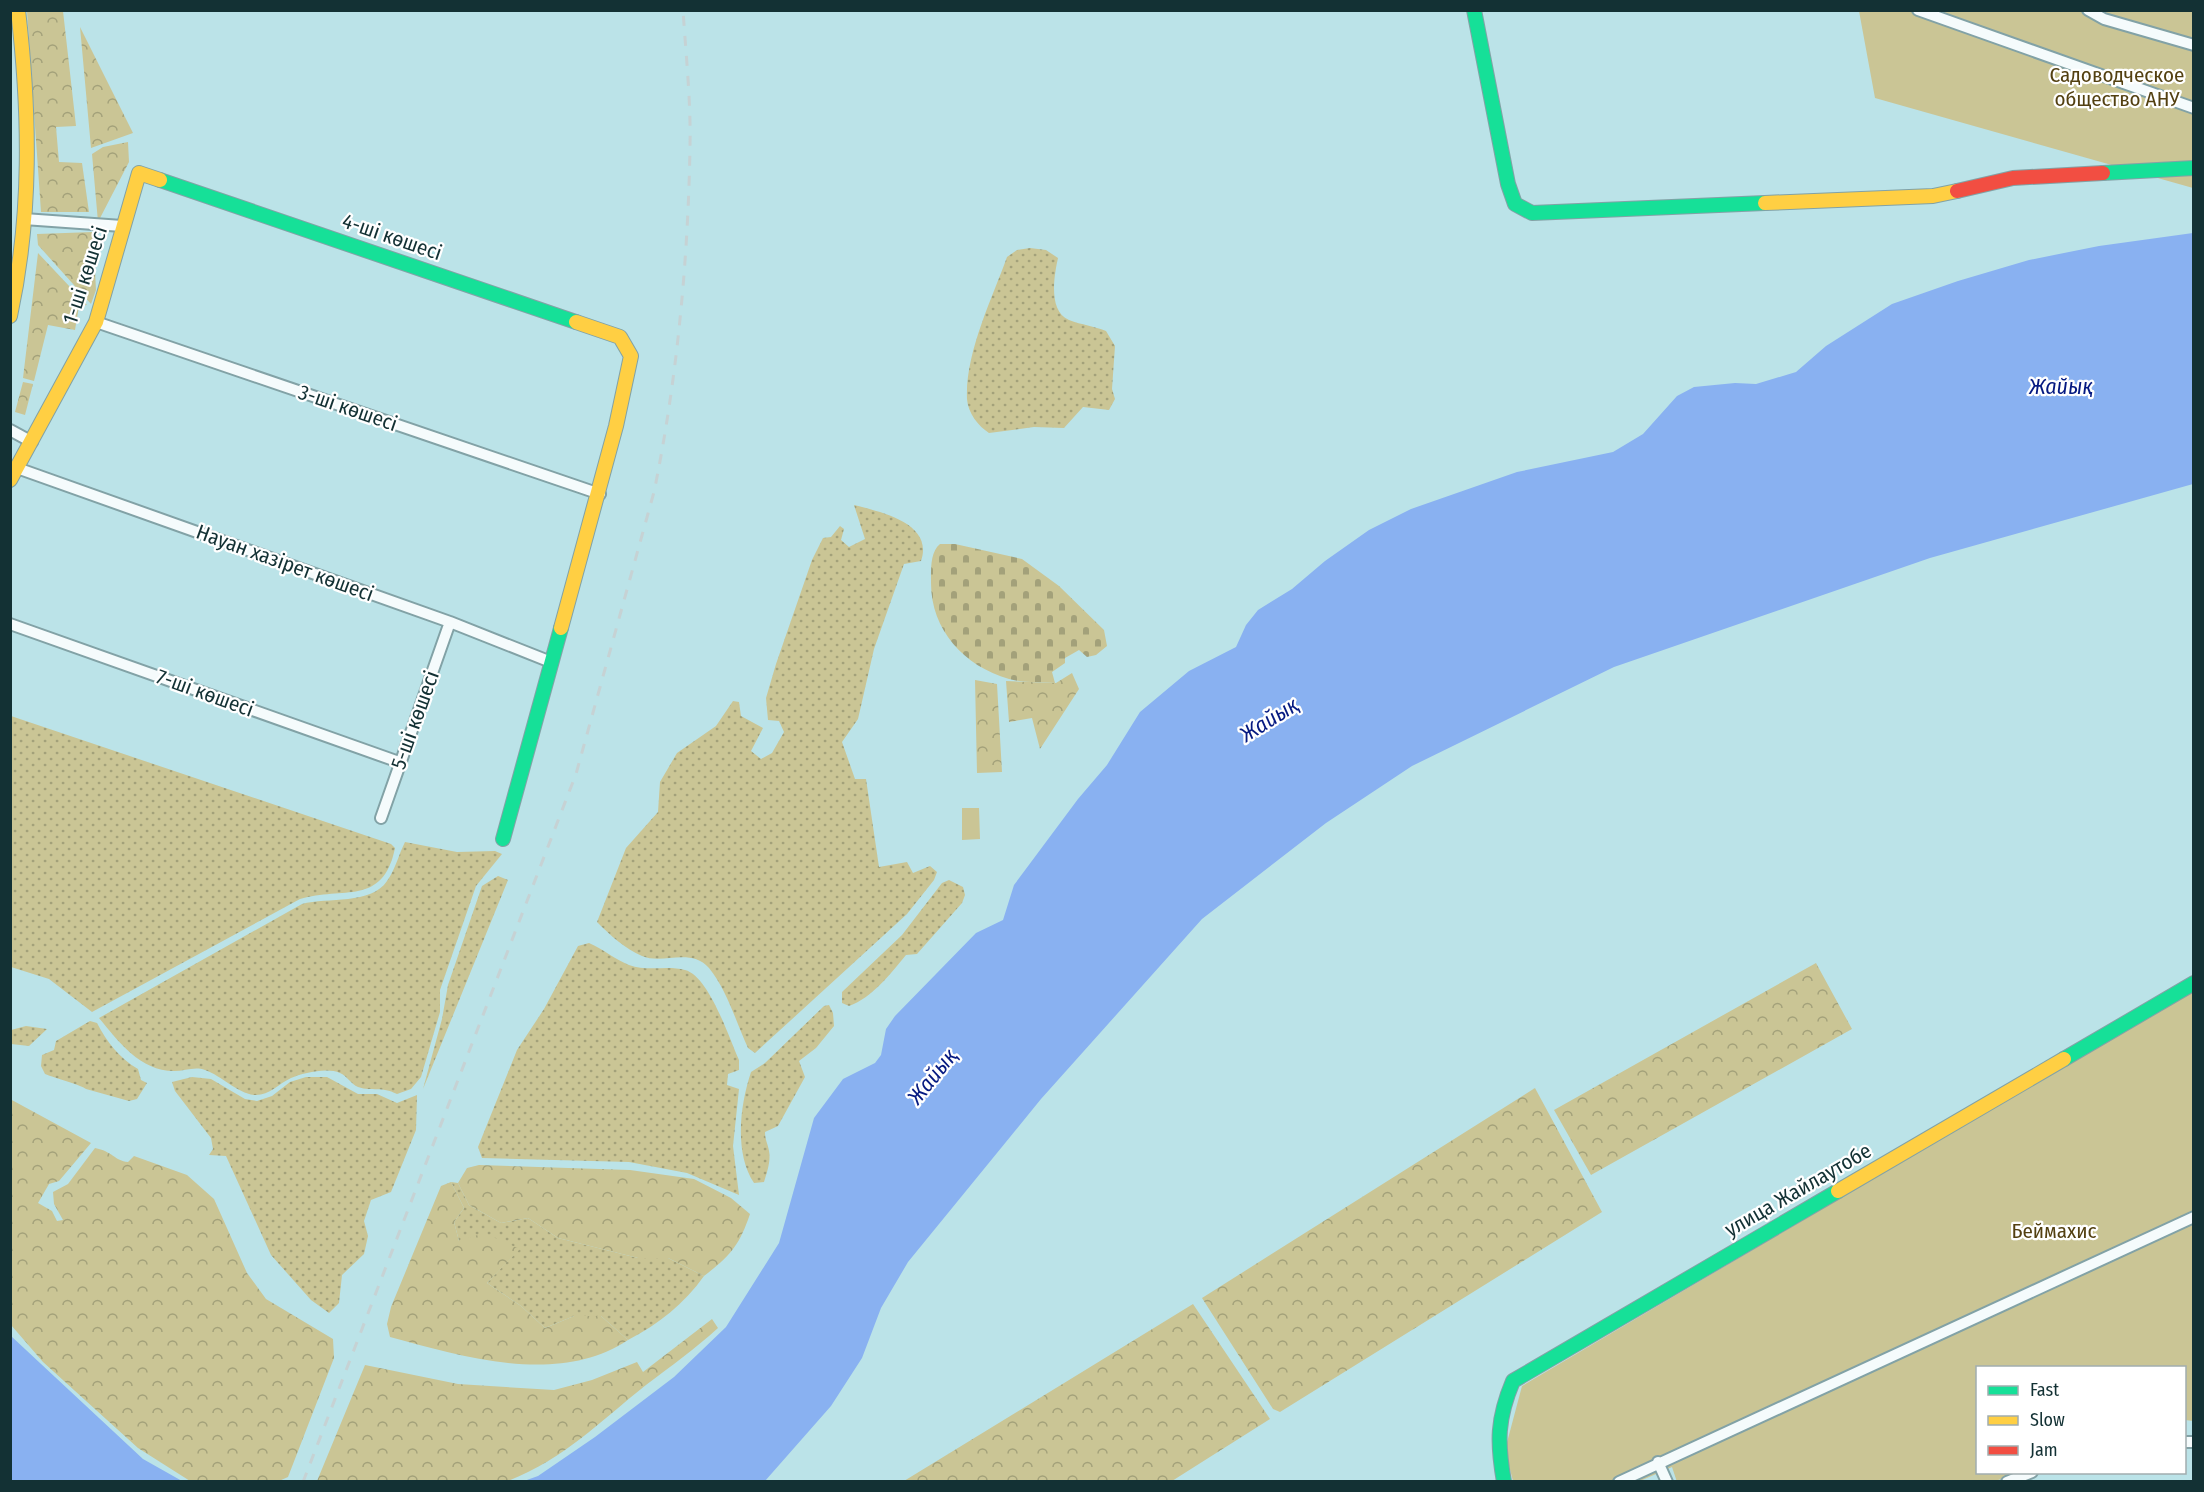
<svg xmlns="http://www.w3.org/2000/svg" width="2204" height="1492" viewBox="0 0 2204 1492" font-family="'Fira Sans Condensed',sans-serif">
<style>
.grass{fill:url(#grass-dots)}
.forest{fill:url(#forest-crowns)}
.cemetery{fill:url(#cemetery-stones)}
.green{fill:#cac595}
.water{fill:#89b1f1}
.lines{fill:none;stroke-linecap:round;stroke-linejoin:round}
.street-casing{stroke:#82a2a6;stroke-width:14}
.fast-casing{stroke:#82a2a6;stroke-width:16}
.slow-casing{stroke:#82a2a6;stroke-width:16}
.jam-casing{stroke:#82a2a6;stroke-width:16}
.street{stroke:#f5fbfc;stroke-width:10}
.fast{stroke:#16e098;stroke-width:14}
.slow{stroke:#ffcf43;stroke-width:14}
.jam{stroke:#f24e42;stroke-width:14}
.rail{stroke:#c6d2d4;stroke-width:3;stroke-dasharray:10 10;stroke-linecap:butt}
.labels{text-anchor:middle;stroke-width:4.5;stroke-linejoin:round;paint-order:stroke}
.park-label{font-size:21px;fill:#534011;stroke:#fff}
.street-label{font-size:21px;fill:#133134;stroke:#fff}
.water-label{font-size:22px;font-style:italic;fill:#051981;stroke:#fff}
</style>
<defs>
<pattern id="grass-dots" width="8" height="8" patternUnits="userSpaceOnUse" patternTransform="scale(1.5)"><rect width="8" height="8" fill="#cac595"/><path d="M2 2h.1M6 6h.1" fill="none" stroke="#a3a17a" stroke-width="1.8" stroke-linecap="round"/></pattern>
<pattern id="forest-crowns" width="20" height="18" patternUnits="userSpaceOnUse" patternTransform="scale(1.5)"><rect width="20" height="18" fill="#cac595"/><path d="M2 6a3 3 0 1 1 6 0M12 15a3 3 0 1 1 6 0" fill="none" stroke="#a3a17a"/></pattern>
<pattern id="cemetery-stones" width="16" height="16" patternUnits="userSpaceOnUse" patternTransform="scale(1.5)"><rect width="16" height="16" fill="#cac595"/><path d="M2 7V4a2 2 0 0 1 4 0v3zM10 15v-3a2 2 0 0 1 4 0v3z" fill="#a3a17a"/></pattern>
</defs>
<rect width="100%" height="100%" fill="#bbe3e8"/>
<!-- grass -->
<path class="grass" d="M1030 248 1046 250 1058 258C1054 276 1048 311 1069 320 1082 325 1094 326 1106 331L1115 346 1112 389 1115 399 1109 410 1083 407 1064 428 1034 427 989 433C978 426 968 413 967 399 965 353 992 299 1007 257L1017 250Z
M854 505C881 512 934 523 921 561L904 564 874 649 858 719 842 742 855 779H866L879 867 907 862 913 873 930 866 937 872 934 880 907 914 755 1053 748 1048C736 1022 727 990 709 968 690 947 663 965 642 956 625 949 610 935 597 922L626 848 658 812 660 782 677 753 716 726 733 701 739 702 741 716 763 728 751 751 761 759 772 753 784 732 779 721 768 720 766 698 776 664 812 560 823 538 831 537 840 526 844 529 841 540 849 547 865 539Z
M11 716 391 844 395 848C383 907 343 886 300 899L92 1012 49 979 11 967Z
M405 842 457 852 495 851 502 854 476 886 440 990V1012L421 1077 411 1089 397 1094C381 1086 373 1092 358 1087 351 1084 347 1076 340 1073 327 1067 303 1073 291 1078 278 1084 269 1096 254 1095 237 1093 222 1076 205 1070 195 1066 185 1071 174 1071 140 1071 119 1042 99 1018L302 904C328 897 371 905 387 881 395 870 399 854 405 842Z
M498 876 508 880 423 1089 442 1019 448 985 482 886Z
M949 880 963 887 965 895 962 903 917 954 906 955C891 973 872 998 849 1006L842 1003V992L902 935 942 883Z
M589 943C603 949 616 960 629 965 648 972 667 965 685 970 709 976 729 1038 739 1060V1070L728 1074 727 1085 739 1089 733 1146 739 1195 687 1173 629 1162 482 1158 478 1147 517 1050 544 1009 578 946Z
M829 1005 833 1013 834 1026 816 1048 799 1061 805 1077 778 1126 765 1132C765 1140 768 1144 769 1151 771 1161 767 1172 764 1182L754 1183C734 1153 740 1105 751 1072L765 1063 824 1006Z
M90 1021 97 1023C107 1042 119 1058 138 1069L141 1080 147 1083 137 1099 129 1101 86 1089C81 1085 55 1078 45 1074L41 1066 42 1055 54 1050 56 1041Z
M26 1026 47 1029 29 1046 11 1044V1030Z
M192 1077 211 1079 245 1099 257 1101 272 1096 290 1082 306 1077H327L358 1094H377L397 1103 417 1095 416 1130 391 1192 371 1200 364 1221 368 1236 364 1254 342 1275 339 1303 329 1313 311 1300 271 1255 226 1156 209 1155 213 1149 211 1138 175 1091 172 1082Z
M451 1182 458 1183 469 1205 501 1223 528 1218 558 1238 638 1258H668L704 1276C684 1304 659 1324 628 1340L601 1316H574L545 1328 521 1306 487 1283 519 1249 459 1241 454 1222 464 1208Z"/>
<!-- forest -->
<path class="forest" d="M27 11H63L76 126 56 127 59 162 82 163 89 212H41Z
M80 27 133 133 91 148Z
M128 142 129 162 98 222 92 154 103 147Z
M93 232 96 290 91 304 38 245 37 234Z
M38 253 87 305 79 306 75 330 48 325 34 381 23 378Z
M23 382 33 384 25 415 15 412Z
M1072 673 1079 689 1040 749 1032 718 1009 722 1006 681 1056 683Z
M975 680 997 684 1002 772 977 773Z
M1816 963 1852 1029 1591 1175 1554 1110Z
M1535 1088 1602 1212 1280 1412 1273 1409 1202 1298Z
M10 1099 91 1143 59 1181 49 1184 38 1203 52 1211 57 1221 63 1220 54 1204 53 1192 68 1184 95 1148C112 1151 115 1161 128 1162L134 1156 187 1175 214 1199 247 1273 266 1299 333 1339 334 1358 288 1477 279 1481H190L138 1448 43 1362 11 1325Z
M479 1165 630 1170 694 1179 731 1198 750 1214C739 1246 731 1255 704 1276L668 1258H638L558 1238 528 1218 501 1223 469 1205 458 1183 467 1168Z
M451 1182 464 1208 454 1222 459 1241 484 1233 520 1249 487 1283 521 1306 545 1328 574 1316H601L628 1340C559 1386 464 1357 390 1337L387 1324 391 1307 441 1186Z
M1193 1304 1270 1419 1172 1481H904Z
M712 1319 718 1328C695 1349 671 1366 646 1385 599 1422 566 1458 508 1481H317L365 1365 458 1384 554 1390 592 1380 637 1362 643 1372Z"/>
<!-- cemetery -->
<path class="cemetery" d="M940 544H955L1022 559 1059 586 1104 630 1107 646 1096 655 1087 657 1079 650 1065 658V663L1052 672 1055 683C1041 682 1023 683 1009 679 964 666 931 630 931 583 931 570 930 552 940 544Z"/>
<!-- green -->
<path class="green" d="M1859 11H2193V188L1875 98Z
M962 808H979L980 839 962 840Z
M2193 990V1421L2185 1420 2184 1368H1978V1472L2020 1473 1995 1481 1677 1482 1672 1467 1640 1481H1513L1505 1450 1522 1386Z"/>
<!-- water -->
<path class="water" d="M2193 233V484L1930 558 1614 667 1412 766 1326 823 1202 919 1041 1099 908 1262 881 1308 862 1358 831 1406 765 1481H524L538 1476 595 1437 674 1377 726 1327 779 1243 814 1118 843 1079 875 1063 881 1055 886 1029 895 1016 976 933 1003 920 1014 885 1078 799 1107 765 1140 712 1189 671 1236 647 1246 625 1258 610 1292 589 1325 561 1369 530 1411 509 1517 472 1613 452 1643 434 1677 396 1694 387 1735 383 1756 384 1796 372 1826 346 1892 304 1958 281 2029 260 2099 246Z
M11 1336 143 1459 182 1481H11Z"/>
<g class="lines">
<defs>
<path id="street" d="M1918 10 2194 108
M2088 10 2104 19 2194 45
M24 219 122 226
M96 322 600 494
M10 430 32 442
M17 468 450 622 551 662
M10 624 399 762
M381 818 450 622
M2184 1442H2194
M1658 1462 1667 1482
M1619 1482 2194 1217
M2007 1482 2032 1472"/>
<path id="fast" d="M1474 10 1508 184 1515 204 1532 213 1765 203
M2103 173 2194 168
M160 180 576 322
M503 839 561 628
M2064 1059 2194 983
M1504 1482C1497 1442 1497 1419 1513 1381L1838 1191"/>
<path id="slow" d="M1765 203 1933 196 1957 191
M10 316C32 215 30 113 18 10
M10 480 96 322 139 173 160 180
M561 628 616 426 631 356 620 337 576 322
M1838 1191 2064 1059"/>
<path id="jam" d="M1957 191 2013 178 2103 173"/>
</defs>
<!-- street casing -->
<use href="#street" class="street-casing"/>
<!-- fast casing -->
<use href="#fast" class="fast-casing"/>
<!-- slow casing -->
<use href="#slow" class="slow-casing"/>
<!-- jam casing -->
<use href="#jam" class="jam-casing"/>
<!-- street -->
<use href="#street" class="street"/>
<!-- fast -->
<use href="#fast" class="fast"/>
<!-- slow -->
<use href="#slow" class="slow"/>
<!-- jam -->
<use href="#jam" class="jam"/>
<!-- rail -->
<path class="rail" d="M303 1482 576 774 654 492C677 380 688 262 690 147 691 102 686 56 683 10"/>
</g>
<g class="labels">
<!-- park labels -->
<g class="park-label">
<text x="2117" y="82">Садоводческое<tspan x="2117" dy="24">общество АНУ</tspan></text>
<text x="2054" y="1238">Беймахис</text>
</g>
<!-- street labels -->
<g class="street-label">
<text transform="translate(392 237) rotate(19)" y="7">4-шi көшесі</text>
<text transform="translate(85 275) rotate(-72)" y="7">1-шi көшесі</text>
<text transform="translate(348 408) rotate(19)" y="7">3-шi көшесі</text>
<text transform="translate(285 563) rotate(20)" y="7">Науан хазірет көшесі</text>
<text transform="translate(205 693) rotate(20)" y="7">7-шi көшесі</text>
<text transform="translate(415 720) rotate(-70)" y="7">5-шi көшесі</text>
<text transform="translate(1798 1190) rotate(-30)" y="7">улица Жайлаутобе</text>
</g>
<!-- water labels -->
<g class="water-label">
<text x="2061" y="394">Жайық</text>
<text transform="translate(1269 719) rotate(-32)" y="8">Жайық</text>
<text transform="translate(932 1076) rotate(-51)" y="8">Жайық</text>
</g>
</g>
<!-- border -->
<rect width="2204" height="1492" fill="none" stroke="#133134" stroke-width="24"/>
<!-- legend -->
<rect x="1976" y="1366" width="210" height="108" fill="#ffffff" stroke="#a1adae" stroke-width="1.5"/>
<rect x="1988" y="1386" width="30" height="9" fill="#16e098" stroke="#a1adae" stroke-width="1.5"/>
<text x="2030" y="1396" font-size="18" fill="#133134">Fast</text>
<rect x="1988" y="1416" width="30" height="9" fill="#ffcf43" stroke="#a1adae" stroke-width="1.5"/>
<text x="2030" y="1426" font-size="18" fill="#133134">Slow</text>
<rect x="1988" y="1446" width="30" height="9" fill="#f24e42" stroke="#a1adae" stroke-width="1.5"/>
<text x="2030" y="1456" font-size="18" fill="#133134">Jam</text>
</svg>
